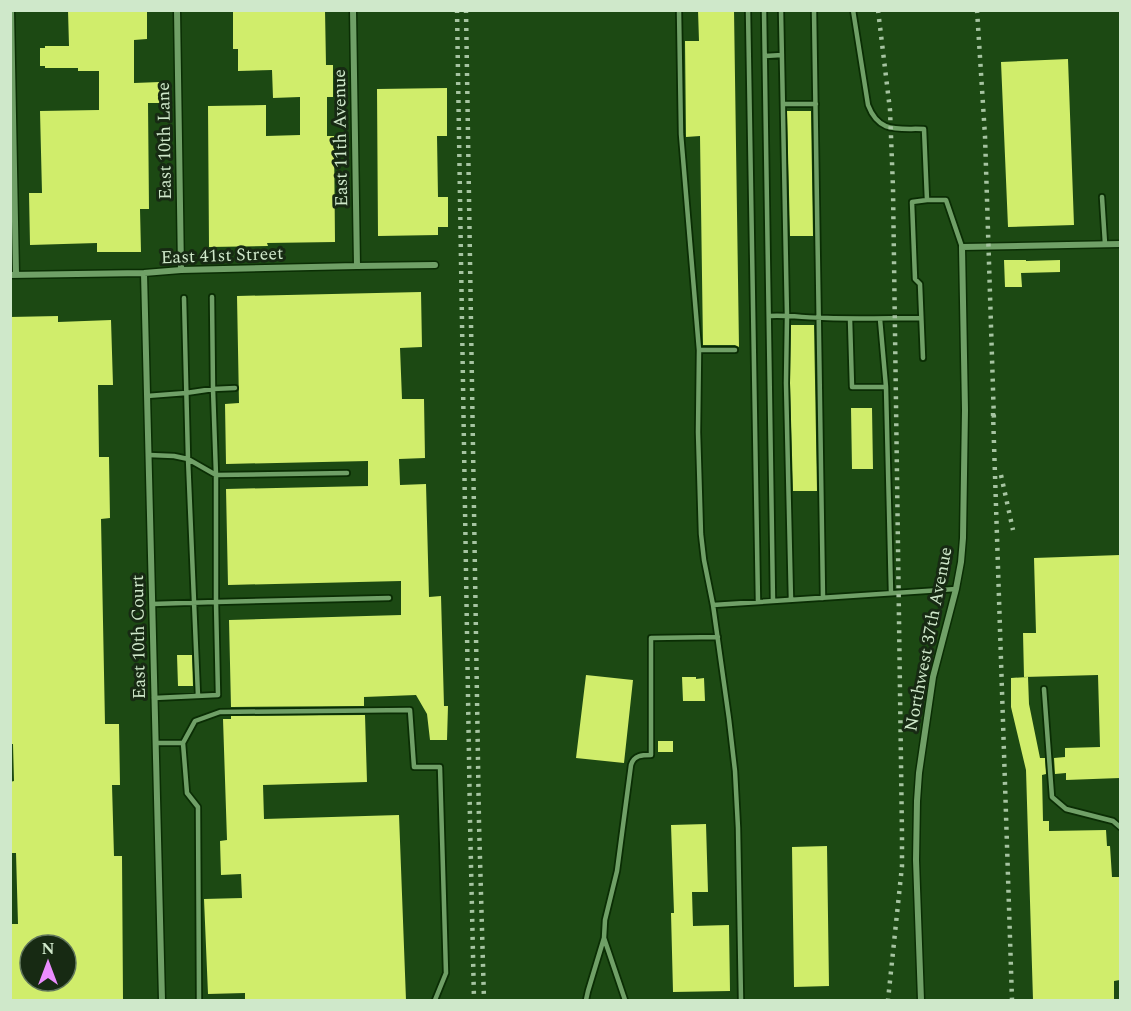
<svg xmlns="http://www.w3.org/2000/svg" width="1131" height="1011" viewBox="0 0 1131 1011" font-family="Spectral,serif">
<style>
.building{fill:#d0ed6b;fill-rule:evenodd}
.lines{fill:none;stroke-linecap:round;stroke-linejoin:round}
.lane-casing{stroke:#0a2d04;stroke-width:8}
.street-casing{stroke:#0a2d04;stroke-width:9}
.lane{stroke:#70a067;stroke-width:4.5}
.street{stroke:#70a067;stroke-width:6}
.rail{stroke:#a6c4a1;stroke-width:4.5;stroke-dasharray:3 6;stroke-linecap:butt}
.labels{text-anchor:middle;stroke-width:6;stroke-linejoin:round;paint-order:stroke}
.street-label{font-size:18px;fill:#cfe8ca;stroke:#172a13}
</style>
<rect width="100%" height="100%" fill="#1c4913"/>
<!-- building -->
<path class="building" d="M68 10H147V39L134 40V83L160 82V103H148L149 209H140L141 252H97V243L30 245 29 193H42L40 111 99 110V71H78V68H45V66H40V48H45V46H69Z
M233 10H325L326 65H333V97H327V136H334L335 242 267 243 268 246 209 247 208 106 266 105V136L300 135V97L273 98 272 70 238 71V49H233Z
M698 10H734L739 347 735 345H703L700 136 686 137 685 41H699Z
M1068 59 1074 225 1008 227 1001 62Z
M447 88V136H437L438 197H448V227H438V235L378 236 377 89Z
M787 111H811L813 236H790Z
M1004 260H1026V261L1060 260V272L1021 273 1022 287H1005Z
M421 292 422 347 400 348 402 399H424L425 458 399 459 400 485 426 484 429 597 441 596 444 706H448L447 740H430L427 714 416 695 364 697V706L231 707 229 620 401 615V581L228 585 226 489 368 486V461L226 464 225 404 239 403 237 296Z
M58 316V322L111 320 113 385H98L99 457H109L110 518 101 519 105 724H119L120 785H112L114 856H122L123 1000H11L10 924H18L16 853H10V782L14 781 13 744H10V317ZM30 945H66V981H30Z
M791 325H814L817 491H793L790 383Z
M851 408H872L873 469H852Z
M1120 555V778L1066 780V773L1055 774 1054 758 1065 757V748L1100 747 1098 675 1024 677 1023 633H1036L1034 558Z
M177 655H192L193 686H178Z
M586 675 633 680 624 763 576 758Z
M682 677H696V679L704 678 705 701H683Z
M1028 677 1029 704 1040 758H1045L1046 774 1042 775 1043 821H1049V831L1106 830 1107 846H1110L1112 877H1120V980L1114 981V1000H1033L1026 770 1011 707V678Z
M365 715 367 782 263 785 264 819 399 815 406 1000H245V993L208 994 204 899 242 898 241 874 221 875 220 841 227 840 223 719H231V716Z
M658 741H673V752H658Z
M706 824 708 892H692L693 926 729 925 730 991 673 992 671 913H674L671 825Z
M827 846 829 986 794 987 792 847Z"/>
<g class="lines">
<defs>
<path id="lane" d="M679 10 681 134 699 350 698 432 701 534 704 560 713 605 729 719 735 771 738 828 741 1000
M748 10 758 602
M764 10 773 601
M781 10 787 316 786 383 791 600
M814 10 823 598
M853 10 868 105C879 134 898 128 924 129L927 200H946L962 247
M765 56 782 55
M783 104H816
M1102 197 1105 244
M212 297 213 389 216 475V602L389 598
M184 298 188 459 198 696
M770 316C789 315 807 318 827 318 858 319 890 318 921 318
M850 319 852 387H886
M880 319 886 387 891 593
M699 350H735
M923 358 920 284 915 279 912 202 927 200
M147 396 186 393 213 389 235 388
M149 455 174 456 188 459 216 475 347 473
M152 604 216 602 218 695 154 698
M713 605 956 589
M1044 689 1052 797 1066 809 1113 821 1120 827
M156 743H183L187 793 198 807 199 1000
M183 743 195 721 220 712 410 710 414 767H440L446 973 435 1000
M604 938 625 1000
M586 1000 588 991 604 938 605 920 617 871 631 765C634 755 642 755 651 755V638L718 637"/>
<path id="street" d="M11 10 16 274
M177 10 181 270
M353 10 357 266
M144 273 162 1000
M10 275 144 273 181 270 357 266 435 265
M921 1000 916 860 917 801 919 773 933 677 956 589 961 562 963 538 965 410 962 247 1120 244"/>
</defs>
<!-- lane casing -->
<use href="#lane" class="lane-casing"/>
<!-- street casing -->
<use href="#street" class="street-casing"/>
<!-- lane -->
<use href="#lane" class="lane"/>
<!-- street -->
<use href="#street" class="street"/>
<!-- rail -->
<path class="rail" d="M457 10 470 820 474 1000
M466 10 479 823 484 1000
M878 10 890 110 893 188 902 834V866L888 1000
M977 10 985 136 994 421
M993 413 1012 1000
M1001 475 1013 530"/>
</g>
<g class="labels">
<!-- street labels -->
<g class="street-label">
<text transform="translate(340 138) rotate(-91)" y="6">East 11th Avenue</text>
<text transform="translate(164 141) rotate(-91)" y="6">East 10th Lane</text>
<text transform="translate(222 255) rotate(-2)" y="6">East 41st Street</text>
<text transform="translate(138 637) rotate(-91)" y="6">East 10th Court</text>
<text transform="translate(928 639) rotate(-79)" y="6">Northwest 37th Avenue</text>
</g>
</g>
<!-- border -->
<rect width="1131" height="1011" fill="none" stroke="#cfe8ca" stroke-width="24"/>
<!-- north arrow -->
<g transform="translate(48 963)"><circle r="28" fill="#172a13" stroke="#61765c" stroke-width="1.5"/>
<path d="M0-4.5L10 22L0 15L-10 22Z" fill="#ea8dfd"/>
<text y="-9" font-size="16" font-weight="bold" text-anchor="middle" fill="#cfe8ca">N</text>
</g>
</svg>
